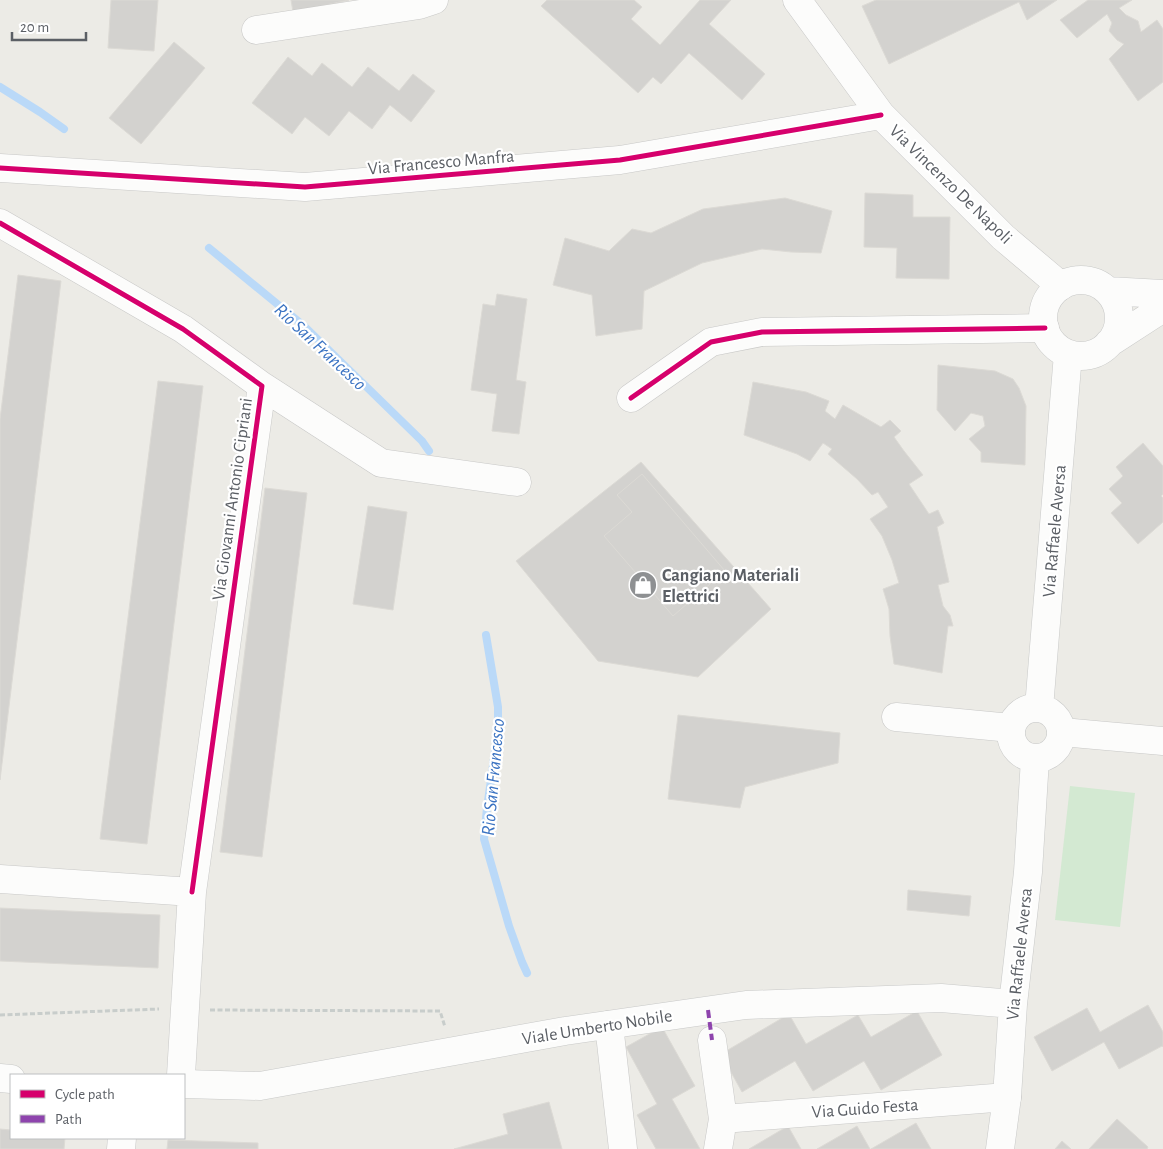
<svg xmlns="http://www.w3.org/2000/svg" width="1163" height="1149" viewBox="0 0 1163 1149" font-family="'Alegreya Sans',sans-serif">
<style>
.green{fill:#d3e9d2}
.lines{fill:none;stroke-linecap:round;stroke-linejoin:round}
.stream{stroke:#bad9f8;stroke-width:8}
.building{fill:#d3d2cf;stroke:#dcdad5}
.minor-casing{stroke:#c8c8c7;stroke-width:29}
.secondary-casing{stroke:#c8c9c8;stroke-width:29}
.path{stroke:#c8cdcb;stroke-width:3;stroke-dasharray:5 2.5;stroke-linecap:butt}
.minor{stroke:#fcfcfb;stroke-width:28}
.secondary{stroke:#fcfcfb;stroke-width:28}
.quiet{stroke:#8e44ad;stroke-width:4;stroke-dasharray:8 4;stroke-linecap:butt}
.cycleway-casing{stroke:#fff;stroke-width:8}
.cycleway{stroke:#d6006c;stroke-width:5}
.labels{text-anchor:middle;stroke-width:4.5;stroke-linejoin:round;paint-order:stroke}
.street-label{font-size:18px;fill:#5b5f65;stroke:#fff}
.poi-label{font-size:18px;font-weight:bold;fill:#5b5f65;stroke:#fff;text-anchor:start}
.water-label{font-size:19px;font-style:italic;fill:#3b73c2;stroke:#fff}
</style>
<rect width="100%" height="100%" fill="#ecebe6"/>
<!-- green -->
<path class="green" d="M1070 786 1135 793 1120 927 1055 920Z"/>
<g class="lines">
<!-- stream -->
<path class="stream" d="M0 87 40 112 64 129
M209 248 304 326 422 441 429 451
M486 635 498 707V730L487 808 484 839 509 926 522 962 527 973"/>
</g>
<!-- building -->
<path class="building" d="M111 0H158L154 51 108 48Z
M291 0H349L293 12Z
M547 0H634L642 7 631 19 660 45 700 0H731L709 24 765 74 742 100 689 53 661 84 653 77 638 93 541 6Z
M876 0H1057L1027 20 1019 2 889 64 862 6Z
M1088 0H1132L1119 8 1126 15 1138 21 1141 32 1157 20 1163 29V82L1138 101 1109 59 1124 44 1117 40 1109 31 1112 23 1107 14 1077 38 1060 20Z
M174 42 205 68 141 144 109 118Z
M288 57 312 76 322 63 352 87 368 67 399 91 413 74 435 91 411 122 390 105 372 129 349 111 329 136 305 117 292 134 252 103Z
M865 193 913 195V217H950L949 279 896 278 897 248 864 247Z
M785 198 832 211 821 253 791 252 762 249 702 263 644 291 642 329 596 336 592 295 553 285 565 238 609 251 632 229 651 233 703 209Z
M18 275 61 281 0 780V419Z
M497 294 527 299 516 380 526 382 519 434 492 431 497 394 471 390 483 304 495 306Z
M938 365 995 371 1013 379 1019 388 1026 406 1025 465 981 462V452L969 439 985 426 983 416 971 413 955 431 937 410Z
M158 381 203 386 147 844 100 839Z
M753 382 806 392 829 401 825 411 835 419 843 405 881 427 890 420 901 431 894 437 904 451 923 475 909 484 929 514 938 510 944 523 937 527 949 582 938 585 943 606 950 615 953 626H948L942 673 894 664 890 636 889 609 883 589 899 583 892 560 882 536 870 519 888 507 878 492 872 495 857 479 828 454 832 449 823 443 810 461 797 454 744 435Z
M1143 443 1163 466V494L1161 496 1163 498V522L1138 544 1111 513 1122 503 1109 489 1123 476 1116 467Z
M641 462 771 609 698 677 598 661 516 561Z
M642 474 725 571 673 616 604 536 632 512 617 495Z
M265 488 307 493 262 857 220 852Z
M368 506 407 512 393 610 353 604Z
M678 715 840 733 838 763 745 787 740 808 668 799Z
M908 890 971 896 969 916 907 910Z
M0 908 160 915 158 968 0 961Z
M1148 1005 1163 1032V1047L1162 1046 1119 1069 1104 1042 1052 1071 1034 1037 1087 1008 1100 1032Z
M917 1011 942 1055 881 1090 864 1061 813 1091 795 1061 742 1092 721 1054 789 1014 806 1044 858 1015 871 1037Z
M662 1027 695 1086 672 1099 700 1149H656L637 1115 657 1104 626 1047Z
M549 1102 562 1149H454L508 1134 503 1114Z
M1117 1119 1148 1147 1147 1149H1089Z
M916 1123 931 1149H871Z
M788 1126 801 1149H749Z
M857 1126 870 1149H817Z
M0 1129 11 1130V1138H65L64 1149H0Z
M168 1140 258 1143V1149H167Z
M1062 1141 1071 1149H1055Z"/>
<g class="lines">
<defs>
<path id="minor" d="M797 0 881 115 1003 237 1061 286
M256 30 419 5 434 0
M0 168 305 187 620 160 881 115
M0 223 183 329 262 386 192 892
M262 386 381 463 517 482
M631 398 711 342 762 332 1045 328
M896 717 1011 728
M1062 732 1095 735 1163 741
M0 879 192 892 181 1075
M609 1025 623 1149
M712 1040 723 1119 1007 1097
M121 1149 122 1138
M718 1149 723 1119"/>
<path id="secondary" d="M1043 318a38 38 0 1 1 76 0a38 38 0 1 1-76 0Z
M1108 291 1163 294
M1109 343 1163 308
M1011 733a25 25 0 1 1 50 0a25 25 0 1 1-50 0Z
M1039 708 1068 354
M0 1078 11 1079
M184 1084 260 1086 565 1031 746 1005 941 998 1013 1004
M1000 1149 1007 1097 1013 1004 1028 872 1035 759"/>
</defs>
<!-- minor casing -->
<use href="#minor" class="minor-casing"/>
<!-- secondary casing -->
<use href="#secondary" class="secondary-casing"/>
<!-- path -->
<path class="path" d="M210 1010 440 1011 445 1027
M0 1015 159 1009"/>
<!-- minor -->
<use href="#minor" class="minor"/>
<!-- secondary -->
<use href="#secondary" class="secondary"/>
<!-- quiet -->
<path class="quiet" d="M708 1010 712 1040"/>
<defs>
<path id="cycleway" d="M0 168 305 187 620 160 881 115
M0 223 183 329 262 386 192 892
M631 398 711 342 762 332 1045 328"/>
</defs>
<!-- cycleway casing -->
<use href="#cycleway" class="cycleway-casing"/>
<!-- cycleway -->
<use href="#cycleway" class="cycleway"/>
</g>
<!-- icons -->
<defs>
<symbol id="shop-disc" viewBox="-11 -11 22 22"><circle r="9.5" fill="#8e9092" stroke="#fff"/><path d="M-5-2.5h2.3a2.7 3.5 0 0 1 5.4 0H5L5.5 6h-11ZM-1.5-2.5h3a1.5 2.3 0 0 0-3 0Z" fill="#fff"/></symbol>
</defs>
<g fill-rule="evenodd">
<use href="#shop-disc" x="627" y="569" width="32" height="32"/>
</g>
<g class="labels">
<!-- street labels -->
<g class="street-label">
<text transform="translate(441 162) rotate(-5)" y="6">Via Francesco Manfra</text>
<text transform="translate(951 184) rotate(44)" y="6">Via Vincenzo De Napoli</text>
<text transform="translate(232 499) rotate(-82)" y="6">Via Giovanni Antonio Cipriani</text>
<text transform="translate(1054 531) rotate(-85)" y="6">Via Raffaele Aversa</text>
<text transform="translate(1019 954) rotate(-84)" y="6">Via Raffaele Aversa</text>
<text transform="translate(597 1027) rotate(-9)" y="6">Viale Umberto Nobile</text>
<text transform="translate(865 1108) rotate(-4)" y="6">Via Guido Festa</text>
</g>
<!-- poi labels -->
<g class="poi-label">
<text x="662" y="581">Cangiano Materiali<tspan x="662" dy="21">Elettrici</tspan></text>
</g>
<!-- water labels -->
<g class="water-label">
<text transform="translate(321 346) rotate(43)" y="7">Rio San Francesco</text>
<text transform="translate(492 777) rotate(-85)" y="7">Rio San Francesco</text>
</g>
</g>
<!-- legend -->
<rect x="10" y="1074" width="175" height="65" fill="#ffffff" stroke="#bdbfc1"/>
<rect x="20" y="1090" width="25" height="8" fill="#d6006c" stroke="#bdbfc1"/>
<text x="55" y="1099" font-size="15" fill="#5b5f65">Cycle path</text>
<rect x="20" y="1115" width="25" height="8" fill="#8e44ad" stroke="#bdbfc1"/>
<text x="55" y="1124" font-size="15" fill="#5b5f65">Path</text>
<!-- scale -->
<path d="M12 32v8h74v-8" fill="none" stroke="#5b5f65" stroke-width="2.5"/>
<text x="20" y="32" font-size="15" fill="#5b5f65" stroke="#ffffff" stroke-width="4" paint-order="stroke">20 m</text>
</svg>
